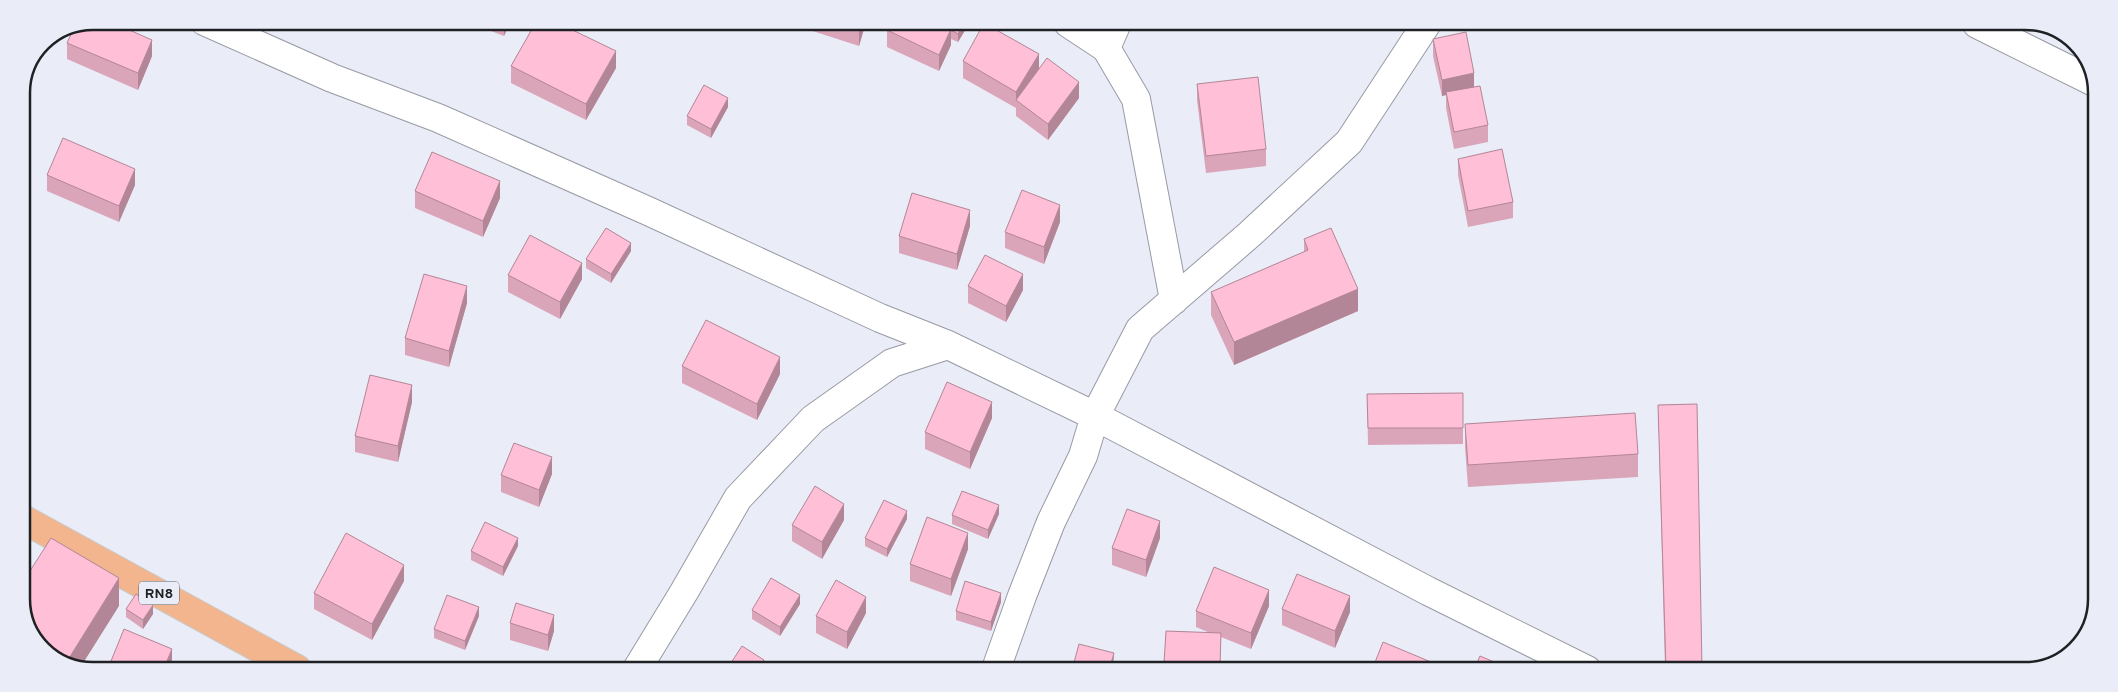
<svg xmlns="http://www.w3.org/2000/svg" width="2118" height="692" viewBox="0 0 2118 692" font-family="Overpass,sans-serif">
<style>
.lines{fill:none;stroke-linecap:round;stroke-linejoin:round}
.street-casing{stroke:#989aa4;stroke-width:30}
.primary-casing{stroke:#c9caca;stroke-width:30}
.street{stroke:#fff;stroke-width:28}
.primary{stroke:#f2b58e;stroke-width:28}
.wall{fill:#daa4b9}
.shaded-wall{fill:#b28696}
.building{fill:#febfd7;stroke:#b28696}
.labels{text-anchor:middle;stroke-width:4;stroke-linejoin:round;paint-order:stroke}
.shield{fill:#eaecf7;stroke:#5d5e63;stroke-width:1}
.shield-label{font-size:14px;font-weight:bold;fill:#202124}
.rim{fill:none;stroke:#202124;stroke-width:2.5}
</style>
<rect width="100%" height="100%" fill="#eaecf7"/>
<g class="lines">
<defs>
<path id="street" d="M204 21 332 78 438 118 648 211 880 318 948 345 1095 416 1428 591 1587 670
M1068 23 1106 48 1136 99 1174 300
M1977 24 2094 82
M1106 48 1117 23
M637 669 684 592 738 498 813 419 892 363 948 345
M996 669 1022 596 1051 522 1083 456 1095 416 1140 329 1250 234 1349 142 1427 23"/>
<path id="primary" d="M21 518 297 669"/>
</defs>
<!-- street casing -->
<use href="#street" class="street-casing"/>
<!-- primary casing -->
<use href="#primary" class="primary-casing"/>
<!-- street -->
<use href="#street" class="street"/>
<!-- primary -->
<use href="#primary" class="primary"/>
</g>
<!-- wall -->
<path class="wall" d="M468 22H510L504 36Z
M791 22H866L859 46 791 24Z
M891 22H970L958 42 951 39V45L939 71 887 47V30Z
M1433 39 1474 87 1488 125V142L1454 149 1446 108V95L1442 96 1433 56Z
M67 43 152 56 138 90 67 59Z
M963 61 1039 70 1079 98 1048 140 1016 116V108L963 78Z
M511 66 616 68 586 120 511 83Z
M1197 84 1266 149V166L1206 173 1197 100Z
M728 107 711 138 687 125V116Z
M1458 159 1513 202V218L1468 227 1458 175Z
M47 175 135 185 119 222 47 191Z
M415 191 500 198 483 237 415 208Z
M1060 222 1044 264 1005 248V232Z
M970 226 957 270 899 253V236Z
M1304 239 1358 311 1234 365 1211 315V292L1304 252Z
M631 251 611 283 586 268V259Z
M508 275 582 279 560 319 508 292Z
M968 286 1023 290 1006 322 968 303Z
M467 303 449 367 405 355V338Z
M682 366 780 374 757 420 682 383Z
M1463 393V444L1368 445 1367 394Z
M412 402 398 462 355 452V436Z
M1697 404 1702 670H1665L1658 405Z
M992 418 970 469 925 449V432Z
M1465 424 1638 454V477L1468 487 1465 447Z
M552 474 539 507 501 492V475Z
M999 514 988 539 952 524V515Z
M907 519 887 557 865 546V538Z
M844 520 822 559 792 541V525Z
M1160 538 1146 577 1112 565V548Z
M518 546 503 576 471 560V551Z
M968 549 951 596 910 581V564Z
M404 581 372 640 314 609V593Z
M1001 602 991 631 956 620V611Z
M800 604 780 636 752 619V610Z
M1269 606 1251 649 1221 637 1220 670H1164L1166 631 1210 633 1196 627V611Z
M126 609 153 614 143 629 126 617Z
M1282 609 1350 612 1335 648 1282 625Z
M866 613 847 649 816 633V616Z
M479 616 465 650 434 638V629Z
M510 623 554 631 548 651 510 640Z"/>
<!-- shaded-wall -->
<path class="shaded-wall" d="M504 22H510L504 36Z
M861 22H866L859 46V29Z
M965 22H970L958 42V34Z
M951 29V45L939 71V55Z
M152 40V56L138 90V73Z
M616 51V68L586 120V104Z
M1039 54V70L1016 100V92Z
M1474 73V90L1446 92V95L1442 96V80Z
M1079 82V98L1048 140V124Z
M728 98V107L711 138V129Z
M135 169V185L119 222V206Z
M500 181V198L483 237V221Z
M1060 205V222L1044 264V247Z
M970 210V226L957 270V254Z
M631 243V251L611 283V274Z
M582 263V279L560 319V302Z
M1023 274V290L1006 322V306Z
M467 286V303L449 367V351Z
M1358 289V311L1234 365V342Z
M780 357V374L757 420V404Z
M412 385V402L398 462V446Z
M992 402V418L970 469V452Z
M552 457V474L539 507V490Z
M844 504V520L822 559V542Z
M999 505V514L988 539V530Z
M907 511V519L887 557V549Z
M1160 521V538L1146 577V560Z
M968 533V549L951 596V579Z
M518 538V546L503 576V567Z
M404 565V581L372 640V624Z
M119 578V606L80 668H74L66 663Z
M1269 590V606L1251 649V633Z
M1001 593V602L991 631V622Z
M800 595V604L780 636V627Z
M1350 596V612L1335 648V631Z
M866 597V613L847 649V632Z
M153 605V614L143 629V620Z
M479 607V616L465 650V641Z
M554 615V631L548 651V635Z
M172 649V666L171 668H164Z
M1114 653 1113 670H1109Z
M764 660V668L758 669Z
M1431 662V670H1427Z"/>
<!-- building -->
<path class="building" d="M93 21H109L152 40 138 73 67 43 73 30Z
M536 22H556L616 51 586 104 511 66Z
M836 22H861L859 29Z
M891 22H938L951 29 939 55 887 30Z
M939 22H965L958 34 951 30V29Z
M984 23 1039 54 1016 92 963 61Z
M1466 32 1474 73 1442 80 1433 39Z
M1047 58 1079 82 1048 124 1016 100Z
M1258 77 1266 149 1206 156 1197 84Z
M704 85 728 98 711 129 687 116Z
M1480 86 1488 125 1454 132 1446 92Z
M63 138 135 169 119 206 47 175Z
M1502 149 1513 202 1468 211 1458 159Z
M432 152 500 181 483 221 415 191Z
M1022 190 1060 205 1044 247 1005 232Z
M912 193 970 210 957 254 899 236Z
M606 228 631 243 611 274 586 259Z
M1331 228 1358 289 1234 342 1211 292 1308 250 1304 239Z
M530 235 582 263 560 302 508 275Z
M985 255 1023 274 1006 306 968 286Z
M424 274 467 286 449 351 405 338Z
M706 320 780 357 757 404 682 366Z
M370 375 412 385 398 446 355 436Z
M947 382 992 402 970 452 925 432Z
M1463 393V428H1368L1367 394Z
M1697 404 1702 668 1684 670H1666L1658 405Z
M1635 413 1638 454 1468 465 1465 424Z
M514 443 552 457 539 490 501 475Z
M815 486 844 504 822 542 792 525Z
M962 491 999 505 988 530 952 515Z
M884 500 907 511 887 549 865 538Z
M1127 509 1160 521 1146 560 1112 548Z
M927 517 968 533 951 579 910 564Z
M485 522 518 538 503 567 471 551Z
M346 533 404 565 372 624 314 593Z
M51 538 119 578 66 663 36 643 21 604V585Z
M1214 567 1269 590 1251 633 1196 611Z
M1297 574 1350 596 1335 631 1282 609Z
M771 578 800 595 780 627 752 610Z
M836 580 866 597 847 632 816 616Z
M965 581 1001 593 991 622 956 611Z
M136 594 153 605 143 620 126 609Z
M447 595 479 607 465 641 434 629Z
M516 603 554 615 548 635 510 623Z
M124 629 172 649 164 668H114L109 666Z
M1166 631 1221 633 1220 665 1164 663Z
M1383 642 1431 662 1427 670H1372Z
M1079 644 1114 653 1109 670H1072Z
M742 646 764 660 758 669H727Z
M1480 656 1513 670H1474Z"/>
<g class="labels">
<!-- shield labels -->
<rect class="shield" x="139" y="581.5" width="40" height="23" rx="4"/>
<g class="shield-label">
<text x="159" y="598">RN8</text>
</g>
</g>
<!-- crop -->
<path d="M0 0H2118V692H0ZM93 30H2025A63 63 0 0 1 2088 93V599A63 63 0 0 1 2025 662H93A63 63 0 0 1 30 599V93A63 63 0 0 1 93 30Z" fill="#eaecf7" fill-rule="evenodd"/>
<path class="rim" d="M93 30H2025A63 63 0 0 1 2088 93V599A63 63 0 0 1 2025 662H93A63 63 0 0 1 30 599V93A63 63 0 0 1 93 30Z"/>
</svg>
